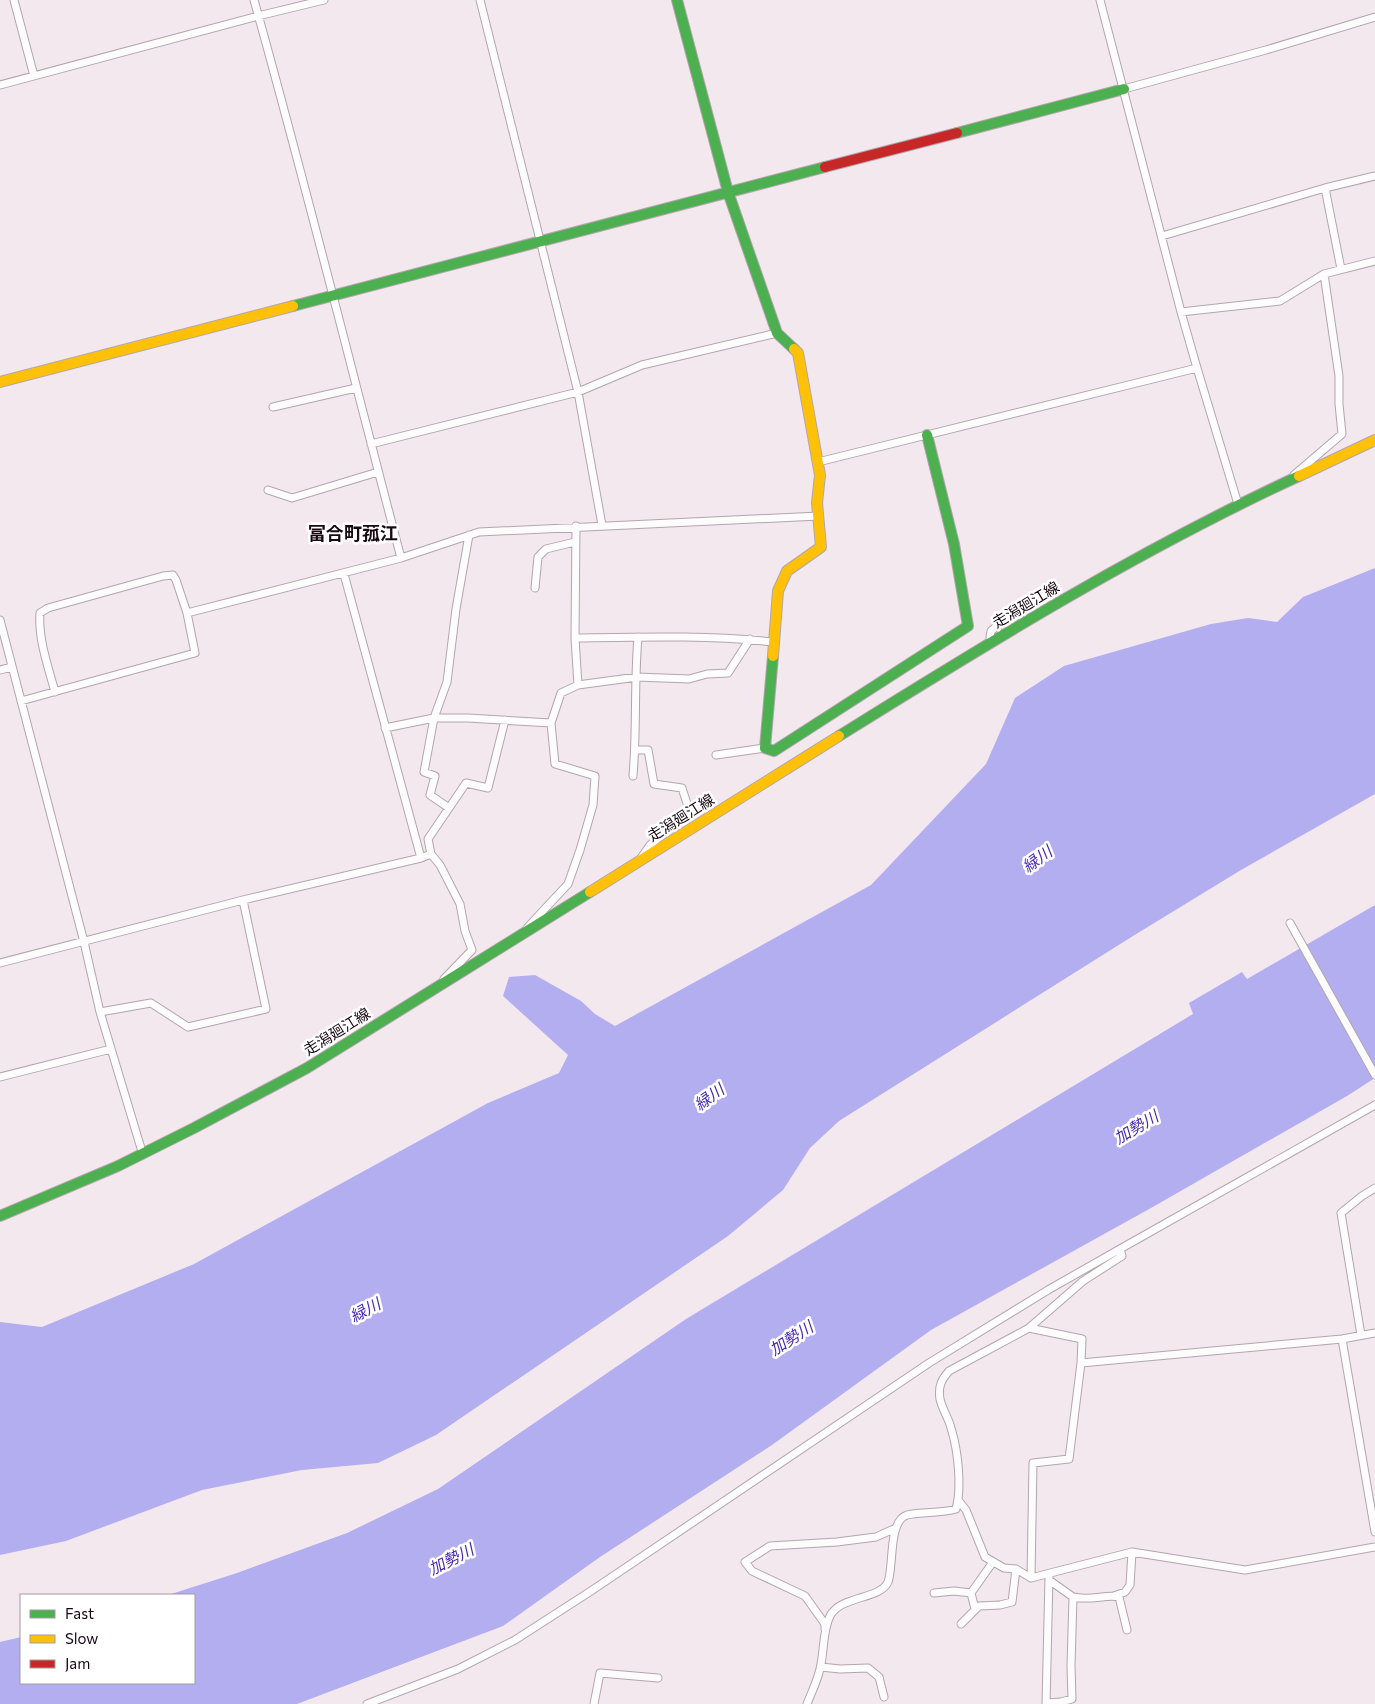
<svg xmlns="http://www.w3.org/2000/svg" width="1375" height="1704" viewBox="0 0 1375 1704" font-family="Commissioner,'Noto Sans JP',sans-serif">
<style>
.water{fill:#b3aef0}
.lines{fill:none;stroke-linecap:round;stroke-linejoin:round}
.street-casing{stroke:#b3a5ad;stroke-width:9}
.fast-casing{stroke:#b3a5ad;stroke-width:12}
.slow-casing{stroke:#b3a5ad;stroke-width:12}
.jam-casing{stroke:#b3a5ad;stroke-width:12}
.street{stroke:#fdfcfc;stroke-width:7}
.fast{stroke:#4caf50;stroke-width:10}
.slow{stroke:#ffc107;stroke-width:10}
.jam{stroke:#c62828;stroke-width:10}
.labels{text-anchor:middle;stroke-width:5;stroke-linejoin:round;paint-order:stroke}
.street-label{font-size:15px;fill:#170711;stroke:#fff}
.water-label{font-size:16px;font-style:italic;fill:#4529ae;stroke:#fff}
.quarter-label{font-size:18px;font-weight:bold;fill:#170711;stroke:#fff}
</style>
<rect width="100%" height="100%" fill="#f3e8ee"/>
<!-- water -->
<path class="water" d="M1375 568V794L1241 870 1133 936 839 1121 810 1148 783 1190 728 1236 436 1435 378 1463 302 1470 202 1490 66 1541 0 1555V1322L42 1327 194 1264 488 1103 559 1073 568 1055 503 996 509 977 535 975 581 1001 595 1014 615 1026 871 885 986 764 1015 698 1064 666 1211 624 1248 618 1277 622 1303 597Z
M1375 905V1078L1347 1096 1151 1208 931 1330 772 1445 600 1557 503 1626 297 1704H0V1642L21 1637V1683H194V1595H168L237 1573 347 1533 438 1489 686 1319 1193 1014 1189 1003 1242 972 1247 979Z"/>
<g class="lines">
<defs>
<path id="street" d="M14 0 34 76
M254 0C306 185 352 372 401 558
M480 0 578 392 602 525
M1100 0 1181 312 1197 368 1238 504
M0 85 258 16 324 0
M1124 89 1266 50 1375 17
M1325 188 1341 269
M1162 236 1325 188 1375 176
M1181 312 1280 301 1324 274 1375 261
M273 407 356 388
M371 444 578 392 642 365 777 333
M818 462 1197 368
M1294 475 1342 434 1339 404V376L1324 274
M268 490 292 498 378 472
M576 526 575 638 578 685
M344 574 421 858
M535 588 538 557 546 549 575 542
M187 613 401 558 479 532 819 516
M0 620 84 942 100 1012 143 1155
M575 638C641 637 708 635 773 642
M991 642 990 637 991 631 1032 597
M0 670 12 667
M21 701 195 653 187 613 176 580 173 575 163 576 48 608 40 613C38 639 48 666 55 692
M385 728 434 718H468L551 723
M635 750H648L654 784 682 788 690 813 650 845 641 858
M716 755 765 748
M633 776C637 729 634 683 638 637
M449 808 430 795 435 776 424 772 434 718 447 682 456 609 469 535
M1290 923 1375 1075
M527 928 568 884 580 850 593 805 595 776 555 764 551 723 561 693 578 685 637 677 689 679 707 674 728 673 750 639
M0 963 243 900 421 858 431 854
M444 979 472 950 465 931 460 904 440 865 431 854 428 839 466 783 488 788 505 720
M100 1012 151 1003 188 1027 266 1009 243 900
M0 1077 111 1049
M1029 1328 1082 1339 1081 1363 1069 1459 1033 1463 1031 1578
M1361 1335 1341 1213 1362 1196 1375 1188
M1342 1339 1375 1532
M1081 1363 1342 1339 1375 1333
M958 1500 966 1510 985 1557 1004 1568 1016 1569 1031 1578 1132 1552 1245 1570 1375 1547
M934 1593 954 1591 971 1593 993 1562
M971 1593 975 1609
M1114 1596 1125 1592 1130 1585 1132 1552
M1073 1597C1090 1601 1107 1594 1119 1597L1127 1630
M961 1624 979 1606 1000 1605 1012 1602 1016 1569
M825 1629V1624L805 1596 752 1571 745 1562 770 1546 837 1542 876 1537 896 1528
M821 1667 840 1669 868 1668 879 1677 884 1697
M1046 1703 1061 1702 1072 1699 1071 1666 1073 1597 1049 1580
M367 1704 458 1669 515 1640 591 1591 929 1363 1048 1290 1120 1249
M594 1704 600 1673 658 1678
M807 1704C812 1691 819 1678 821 1664 824 1649 823 1630 830 1616 841 1595 880 1600 888 1582 894 1566 888 1521 907 1515 923 1511 940 1514 956 1509 962 1487 958 1450 951 1428 949 1419 942 1409 940 1399 938 1387 941 1380 949 1371L1029 1328 1083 1281 1122 1256 1120 1249 1375 1105
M1046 1704 1049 1577"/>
<path id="fast" d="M677 0 728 192 777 333 794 349
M957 133 1124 89
M293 306 825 167
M773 656 765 748 774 751 968 626 954 544 927 435
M839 736C988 643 1139 550 1299 476
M0 1216 118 1166 194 1128 307 1068 590 892"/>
<path id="slow" d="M0 382 293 306
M1299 476 1375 440
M773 656 778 591 787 571 821 547 817 503 820 475 798 353 794 349
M590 892 839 736"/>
<path id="jam" d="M825 167 957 133"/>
</defs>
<!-- street casing -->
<use href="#street" class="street-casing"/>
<!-- fast casing -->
<use href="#fast" class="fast-casing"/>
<!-- slow casing -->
<use href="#slow" class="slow-casing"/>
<!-- jam casing -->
<use href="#jam" class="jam-casing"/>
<!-- street -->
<use href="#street" class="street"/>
<!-- fast -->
<use href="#fast" class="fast"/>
<!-- slow -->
<use href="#slow" class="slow"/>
<!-- jam -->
<use href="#jam" class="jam"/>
</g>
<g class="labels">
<!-- street labels -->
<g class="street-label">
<text transform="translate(1026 605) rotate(-31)" y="5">走潟廻江線</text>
<text transform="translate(681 818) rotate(-32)" y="5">走潟廻江線</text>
<text transform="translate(337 1032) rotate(-32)" y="5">走潟廻江線</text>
</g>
<!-- water labels -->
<g class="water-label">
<text transform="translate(1037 859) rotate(-36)" y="6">緑川</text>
<text transform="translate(709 1097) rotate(-36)" y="6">緑川</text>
<text transform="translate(1136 1127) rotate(-31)" y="6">加勢川</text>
<text transform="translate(365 1310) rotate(-28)" y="6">緑川</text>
<text transform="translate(791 1338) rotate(-33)" y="6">加勢川</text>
<text transform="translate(451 1559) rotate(-27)" y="6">加勢川</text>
</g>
<!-- quarter labels -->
<g class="quarter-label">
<text x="353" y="540">富合町菰江</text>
</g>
</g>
<!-- legend -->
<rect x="20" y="1594" width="175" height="90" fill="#ffffff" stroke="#a29ca0"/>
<rect x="30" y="1610" width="25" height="8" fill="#4caf50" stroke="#a29ca0"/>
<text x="65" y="1619" font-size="15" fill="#170711">Fast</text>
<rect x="30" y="1635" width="25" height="8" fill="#ffc107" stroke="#a29ca0"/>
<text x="65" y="1644" font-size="15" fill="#170711">Slow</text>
<rect x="30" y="1660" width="25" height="8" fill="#c62828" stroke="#a29ca0"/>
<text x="65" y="1669" font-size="15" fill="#170711">Jam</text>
</svg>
